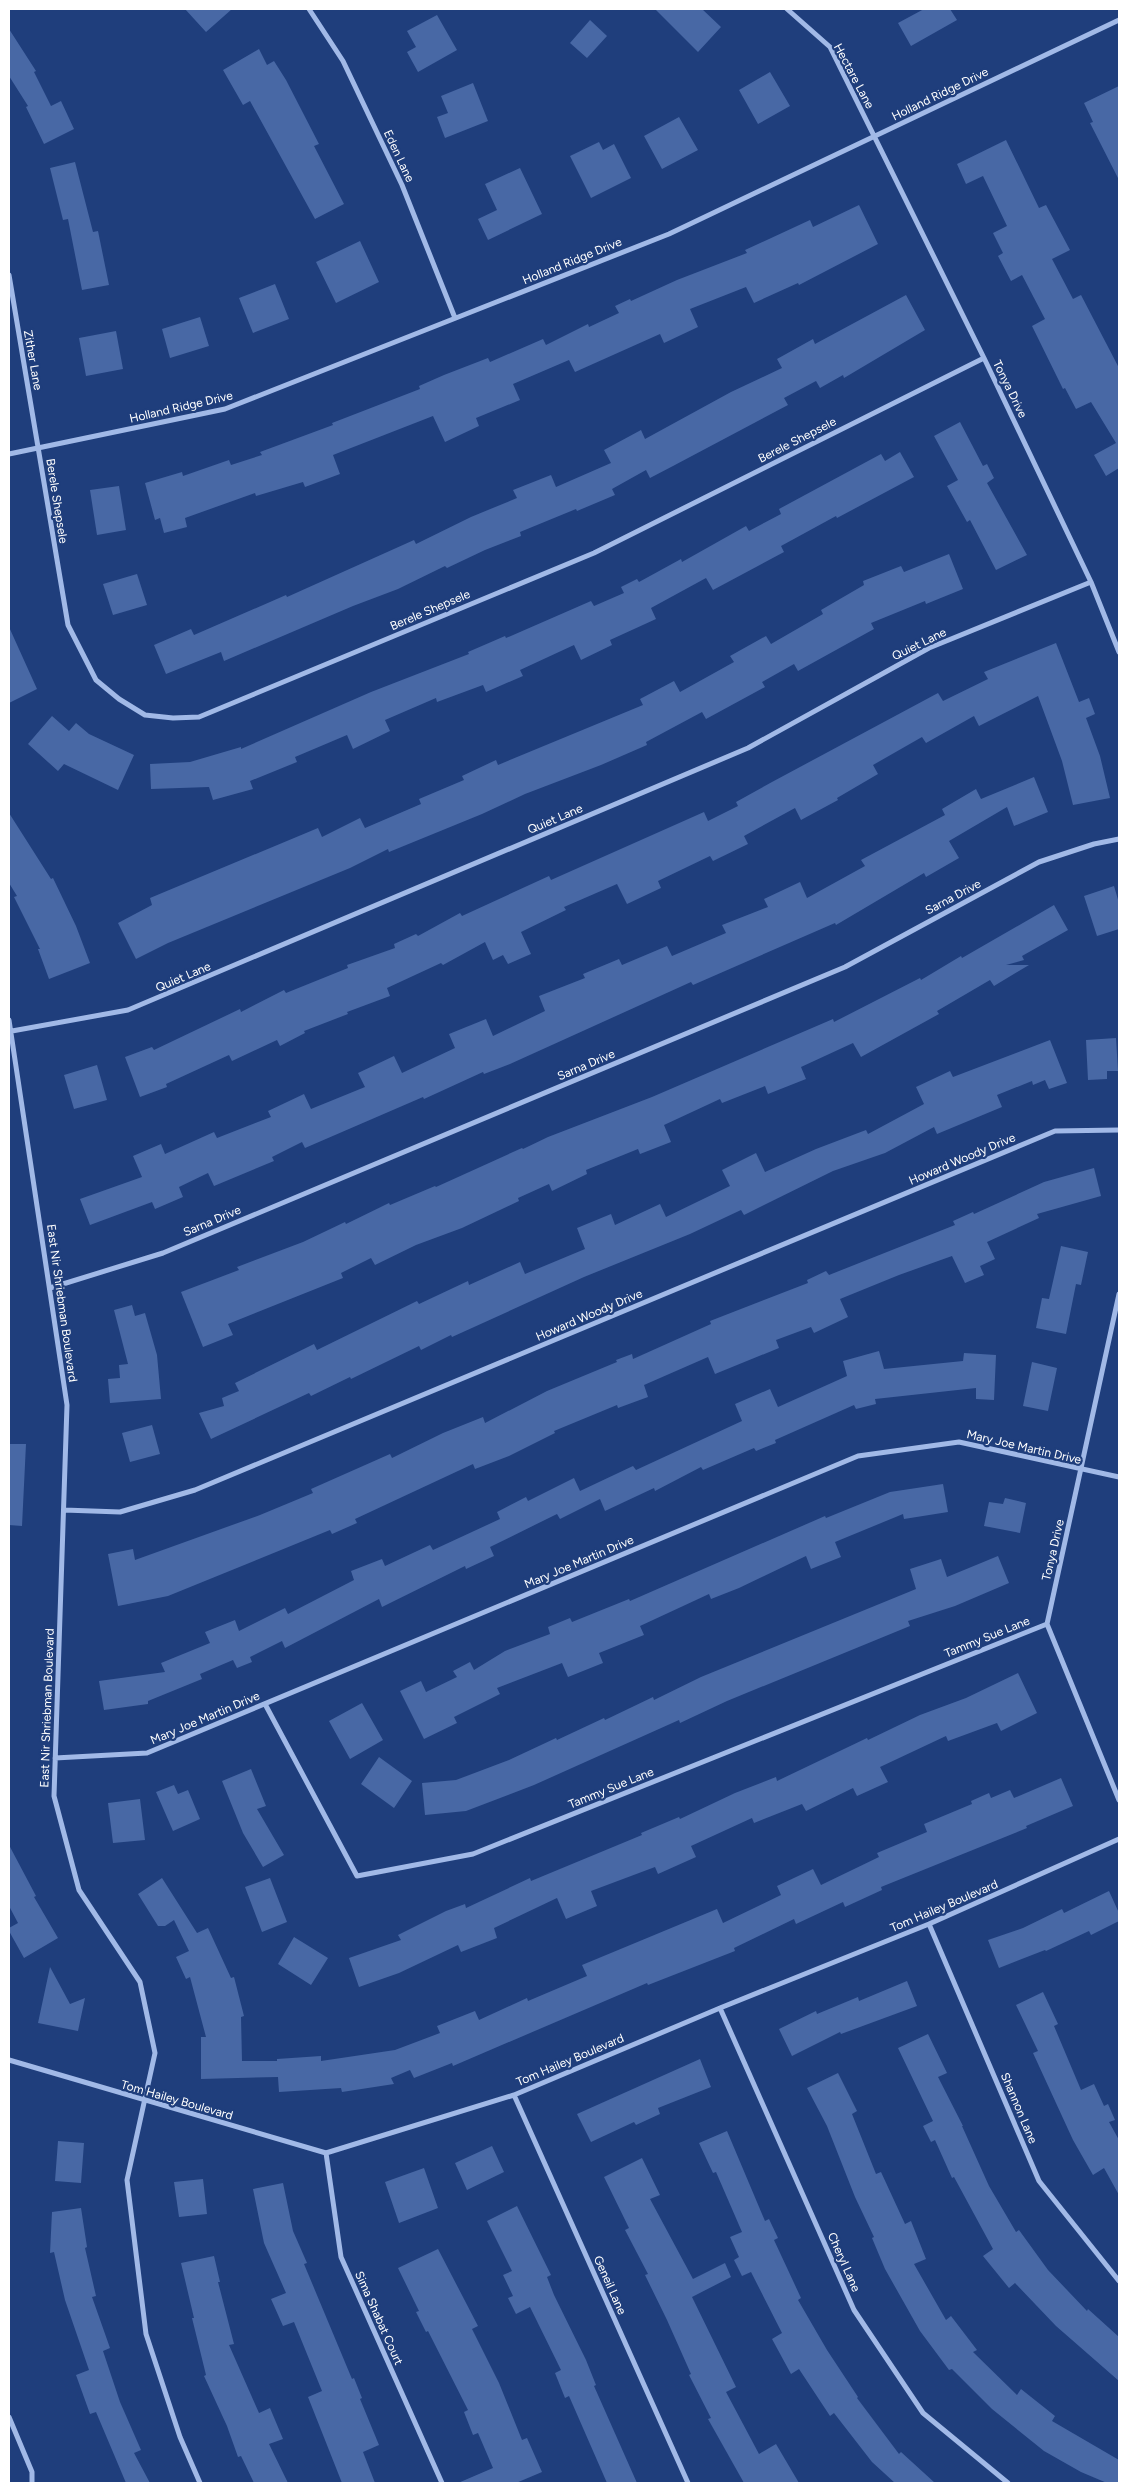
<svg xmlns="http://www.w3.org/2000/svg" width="1128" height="2492" viewBox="0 0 1128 2492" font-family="Figtree,sans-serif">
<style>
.building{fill:#4868a5}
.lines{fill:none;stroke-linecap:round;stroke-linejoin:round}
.street{stroke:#a1b9e7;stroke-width:5}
.labels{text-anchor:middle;stroke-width:4.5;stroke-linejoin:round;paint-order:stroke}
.street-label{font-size:12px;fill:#fff;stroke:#1f3e7c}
</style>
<rect width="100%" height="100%" fill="#1f3e7c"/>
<!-- building -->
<path class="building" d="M185 9H232L206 32Z
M655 9H702L721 27 698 52Z
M924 9H950L957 20 911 46 898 23Z
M437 15 457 50 418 72 407 52 416 47 407 31Z
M590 20 607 36 587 58 570 43Z
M9 29 36 71 34 72 51 106 61 101 74 129 44 144 26 107 28 106 9 76Z
M259 49 267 65 274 61 286 80 319 144 314 146 344 204 315 219 250 101 243 105 223 70Z
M770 72 790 106 758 124 739 90Z
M473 83 488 121 445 138 437 117 448 113 441 96Z
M1119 86V180L1090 123 1093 122 1084 103Z
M679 117 698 150 662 169 644 136Z
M1006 140 1039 208 1046 205 1070 250 1052 259 1073 299 1081 295 1119 368V468L1106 476 1094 455 1116 443 1091 402 1076 409 1065 388 1063 389 1032 326 1045 319 1022 275 1011 281 998 256 1003 253 993 233 1007 226 983 176 966 184 957 164Z
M599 142 603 150 614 144 631 178 591 198 570 156Z
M75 162 93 232 98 231 109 285 82 290 68 219 63 220 50 168Z
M520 168 542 214 488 240 478 219 497 210 485 184Z
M859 205 878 244 799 285 798 283 754 303 746 287 690 309 698 327 664 343 660 334 575 372 569 360 513 384 520 400 476 418 479 426 445 442 433 416 333 455 340 474 305 487 303 482 256 496 255 493 185 518 187 527 164 533 160 518 155 520 145 483 182 472 183 476 229 460 231 465 262 455 260 452 333 425 332 423 420 389 419 386 444 375 488 358 490 362 543 339 546 345 588 324 589 327 619 313 615 306 630 299 631 301 677 280 747 253 745 250 810 220 813 227Z
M360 241 379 282 336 303 316 262Z
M275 284 289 319 253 333 239 298Z
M906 295 925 330 844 378 843 375 820 388 816 381 784 398 788 405 673 466 650 478 646 470 612 489 615 495 577 511 576 509 520 532 521 536 485 550 447 568 445 566 398 589 353 606 224 661 221 652 166 674 154 645 191 629 194 635 286 595 287 597 414 540 416 544 471 517 517 498 513 490 551 475 556 487 611 463 604 450 641 430 645 439 731 392 782 368 777 359 813 339 815 344Z
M200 317 209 346 170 358 162 329Z
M116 331 123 369 86 376 79 338Z
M960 422 983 466 987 464 994 478 987 483 1027 555 996 570 970 520 967 522 947 486 958 480 934 436Z
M900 452 914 477 837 518 836 516 781 546 784 552 713 590 706 578 651 608 656 619 610 640 612 645 581 660 574 645 520 670 523 676 486 692 483 685 437 702 436 698 385 720 390 731 353 749 347 735 295 757 297 762 250 781 253 789 213 800 209 787 151 789 150 764 190 762 241 747V749L371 692 469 654 468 652 505 636 506 638 591 601 594 606 624 593 621 587 637 579 639 582 681 559 682 562 746 526 749 531 781 514 779 509 881 454 885 461Z
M119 486 126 530 97 535 90 490Z
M949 554 963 589 926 604 925 601 871 623 874 629 798 671 794 664 762 682 765 687 706 719 702 712 646 742 647 745 601 765 525 794 482 814 389 852 388 849 350 868 168 943 136 959 118 923 152 905 150 898 318 828 322 837 360 818 365 828 421 804 419 799 464 780 462 776 496 760 498 765 643 705 640 699 674 681 680 692 734 662 730 656 766 636 771 644 823 614 821 610 864 585 863 581 901 566 904 572Z
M137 574 147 605 113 615 103 584Z
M9 627 37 689 9 703Z
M1056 643 1079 702 1089 698 1095 714 1086 718 1100 756 1110 798 1073 805 1062 761 1038 696 979 726 974 716 926 743 922 737 873 765 878 774 837 798 838 800 801 820 795 808 744 836 748 844 713 861 710 856 658 881 661 888 627 904 617 884 564 907 566 910 521 932 531 954 508 964 503 955 493 960 485 942 443 965 441 963 387 988 390 996 347 1012 348 1014 304 1031 305 1033 280 1046 277 1040 232 1061 229 1055 166 1084 167 1087 140 1097 125 1057 152 1047 154 1050 240 1009 241 1012 284 990 286 993 348 968 347 965 395 948 394 944 416 934 418 936 460 913 462 916 549 876 551 880 704 812 708 821 738 806 736 802 772 782 938 693 943 701 988 679 984 672Z
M52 716 69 731 76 723 89 734 134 755 118 790 64 764 58 771 28 744Z
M1034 777 1048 812 1014 826 1007 807 949 841 959 858 926 877 924 873 836 925 835 923 693 985 691 982 510 1064 484 1074 483 1072 424 1099 423 1097 305 1148 302 1142 272 1157 274 1161 214 1186 208 1173 179 1187 183 1197 155 1209 152 1202 90 1225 80 1199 142 1177 133 1156 161 1144 165 1154 214 1132 217 1138 271 1117 268 1111 304 1094 311 1109 365 1087 358 1073 394 1056 402 1073 455 1048 449 1034 486 1019 493 1036 545 1011 539 996 585 978 583 974 619 959 622 965 667 946 672 956 726 933 722 925 768 907 764 899 800 882 807 898 865 866 861 860 945 815 942 809 976 789 981 799Z
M9 813 51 879 53 878 76 926 90 963 49 979 38 949H40L14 897 17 896 9 883Z
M1114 886 1119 903V929L1097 936 1084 896Z
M1054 905 1068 930 1022 956 1024 960 1006 965H1029L994 986 990 980 937 1011 939 1014 861 1057 853 1043 801 1067 806 1079 768 1094 765 1086 722 1103 720 1099 664 1125 671 1142 640 1154 638 1149 586 1170 587 1174 552 1191 549 1184 518 1198 519 1201 462 1228 416 1245 375 1265 371 1258 341 1273 343 1278 228 1324 233 1335 203 1347 181 1292 239 1270 237 1267 303 1242 345 1222 346 1224 389 1203 390 1205 435 1186 436 1187 522 1148 523 1149 548 1137 652 1097 833 1019 834 1022 920 978 921 980 961 956 962 958Z
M1116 1038 1118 1071H1107V1079L1088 1080 1086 1040Z
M1050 1040 1067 1083 1049 1089 1045 1080 1033 1085 1032 1081 997 1095 1002 1107 937 1134 934 1127 885 1153 833 1171 744 1215 741 1210 690 1234 584 1277 452 1337 451 1335 421 1350 419 1346 351 1379 350 1377 311 1396 309 1393 211 1439 199 1413 224 1406 222 1398 239 1391 235 1383 314 1344 317 1350 417 1301 419 1304 468 1281 469 1285 520 1262 525 1274 585 1249 577 1228 611 1214 615 1225 660 1204 666 1217 730 1186 722 1170 756 1153 765 1172 816 1149 866 1130 868 1134 924 1104 916 1087 950 1071 953 1077Z
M97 1065 107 1100 74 1109 64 1075Z
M1094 1168 1101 1196 1037 1214 1039 1218 987 1242 995 1259 980 1266 984 1275 965 1283 952 1256 899 1275 840 1299 848 1317 814 1333 811 1327 776 1340 779 1348 715 1374 708 1357 644 1385 648 1397 618 1408 617 1405 554 1431 555 1433 509 1456 475 1469 473 1464 355 1519 357 1523 332 1534 330 1530 168 1596 118 1606 108 1554 133 1549 135 1560 260 1515 313 1493 311 1489 390 1454 392 1458 443 1433 483 1417 485 1423 547 1391 617 1362 616 1360 632 1354 633 1359 711 1324 710 1321 808 1283 807 1280 826 1271 829 1275 955 1225 953 1221 973 1212 974 1214 1044 1182Z
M1061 1246 1088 1252 1081 1285 1076 1284 1066 1334 1036 1328 1042 1298 1049 1299Z
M132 1305 135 1316 145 1313 157 1355 161 1399 110 1403 108 1379 120 1378 119 1365 128 1364 114 1310Z
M879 1351 884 1369 963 1361 964 1353 996 1355 994 1400 976 1399V1388L875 1399 876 1404 856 1409 854 1405 775 1440 776 1443 756 1451 754 1448 703 1470 701 1467 655 1491 654 1488 605 1511 600 1499 560 1519 557 1514 490 1547 494 1556 466 1569 465 1566 382 1607 379 1599 285 1648 282 1641 250 1657 252 1662 237 1668 233 1660 200 1674 202 1679 148 1701V1704L104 1710 99 1681 165 1672 161 1663 210 1643 205 1632 235 1620 239 1631 285 1608 288 1614 354 1580 351 1571 382 1559 385 1566 430 1545 433 1550 500 1519 497 1512 526 1497 528 1501 574 1478 580 1491 633 1466 636 1470 742 1421 735 1404 770 1389 778 1407 847 1376 843 1361Z
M1032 1362 1057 1368 1048 1411 1023 1406Z
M152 1425 160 1454 130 1462 122 1433Z
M9 1444H26L22 1526 9 1525Z
M943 1484 948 1512 904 1519 903 1514 835 1542 841 1557 811 1569 806 1556 739 1588 711 1599 709 1594 640 1626 644 1635 599 1653 603 1663 568 1677 562 1663 497 1688 500 1694 454 1717 457 1723 424 1739 400 1691 421 1681 426 1692 457 1677 453 1671 470 1662 474 1670 505 1651 550 1634 548 1627 570 1618 572 1622 629 1599 630 1601 825 1516 826 1518 890 1492Z
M1005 1498 1026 1503 1020 1533 984 1526 989 1502 1003 1504Z
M998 1556 1009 1583 955 1606 908 1621 910 1626 727 1701 680 1723 679 1720 534 1785 466 1811 425 1815 422 1783 456 1780 509 1760 556 1738 557 1740 604 1718 605 1720 653 1697 654 1700 701 1677 916 1589 910 1569 941 1559 947 1577Z
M1018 1673 1037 1713 1001 1731 997 1723 948 1741 946 1736 880 1767 888 1782 857 1796 853 1788 806 1811 802 1804 754 1823 752 1818 691 1846 696 1857 658 1874 655 1867 591 1891 597 1906 566 1919 557 1898 494 1928 497 1938 461 1952 458 1945 399 1973 359 1987 349 1958 401 1940 398 1935 446 1911 465 1904 466 1908 530 1878 531 1881 642 1835 641 1833 679 1817 680 1819 735 1793 776 1777 777 1781 867 1738 868 1740 920 1715 966 1698Z
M362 1703 383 1740 350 1759 329 1721Z
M379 1757 412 1781 394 1808 361 1784Z
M251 1769 266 1806 257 1809 284 1855 263 1867 243 1833 222 1781Z
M1061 1778 1073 1806 1026 1826 1027 1828 881 1887 882 1890 845 1907 843 1902 796 1924 794 1919 734 1948 735 1951 648 1985 647 1983 453 2066 452 2063 414 2078 410 2070 391 2078 394 2084 342 2092 341 2088 279 2092 278 2077 201 2079V2037H206L190 1977 186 1979 176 1957 189 1951 174 1920 165 1926H158L138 1894 162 1878 197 1933 208 1928 231 1978 234 1977 244 2016 241 2017 242 2061H277V2059L321 2056V2061L395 2050 440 2033 437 2026 475 2011 479 2020 527 1998 528 2001 587 1976 582 1965 717 1909 723 1923 781 1895 777 1886 813 1869 821 1885 879 1857 877 1853 927 1832 924 1824 972 1804 971 1801 989 1793 991 1798 1010 1790 1014 1798Z
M174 1785 178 1794 188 1790 200 1819 173 1831 156 1792Z
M140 1799 145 1840 113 1843 108 1803Z
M9 1845 36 1896 34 1897 58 1938 24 1958 9 1931V1928L18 1923 9 1906Z
M270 1878 287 1922 262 1932 245 1887Z
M1109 1891 1119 1913V1921L1091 1935 1089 1931 1046 1951 1045 1950 999 1968 988 1940 1023 1928 1062 1909 1064 1913Z
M294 1937 328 1958 311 1985 278 1964Z
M50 1967 70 2004 85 1998 78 2031 38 2023Z
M907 1981 917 2006 841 2034 840 2032 792 2056 779 2029 816 2011 817 2014 858 1997 859 2001Z
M1043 1992 1058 2024 1054 2026 1081 2090 1094 2084 1104 2106 1108 2104 1115 2120 1109 2122 1119 2140V2195L1104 2168 1093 2175 1073 2140 1033 2053 1038 2051 1016 2005Z
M928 2034 947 2073 938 2077 963 2126H962L989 2186 1016 2232 1019 2230 1048 2270 1087 2311 1088 2309 1119 2337V2381L1056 2326 1015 2283 1009 2288 983 2256 993 2249 954 2177 952 2178 935 2140 931 2142 923 2126 933 2121 898 2048Z
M700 2059 711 2087 658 2108 660 2114 636 2125 634 2122 591 2142 577 2114Z
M838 2073 857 2111 852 2114 876 2174 881 2172 905 2224 911 2221 926 2259 914 2264 946 2320 951 2316 977 2350 973 2352 1017 2395 1021 2389 1055 2416 1052 2421 1119 2460V2483H1107L1081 2472 1044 2451 992 2409 952 2369 949 2370 920 2331 885 2269 872 2238 874 2237 855 2197 827 2126 807 2088Z
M727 2131 765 2221 769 2219 778 2238 774 2240 801 2298 798 2300 827 2350 858 2397 857 2398 899 2454 901 2452 935 2483H895L872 2462 834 2413 830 2416 799 2369 791 2374 772 2339 782 2333 751 2272 742 2276 734 2260 739 2257 730 2237 742 2232 716 2172 713 2173 699 2143Z
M58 2141 84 2143 81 2183 55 2181Z
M492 2146 504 2172 467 2190 455 2163Z
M642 2158 660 2195 650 2199 693 2279 725 2263 731 2277 692 2297 736 2387 726 2392 759 2454 776 2444 799 2483H744L708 2419 711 2418 689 2375 691 2374 667 2320 645 2275 648 2274 625 2230 629 2228 604 2177Z
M424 2168 438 2208 399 2223 385 2182Z
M203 2179 207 2214 179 2217 174 2182Z
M283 2183 293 2231 307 2263 304 2264 352 2379 354 2378 362 2398 360 2399 379 2445 363 2452 375 2483H342L308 2397 322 2391 294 2322 283 2326 271 2299 286 2293 264 2243 253 2189Z
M517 2206 551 2275 547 2277 554 2295 586 2360 596 2385 594 2386 637 2483H607L569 2396 565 2398 555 2373 561 2370 530 2307 516 2314 508 2298 513 2296 503 2275 512 2271 487 2221Z
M81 2208 87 2247 85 2248 96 2296 92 2297 110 2348 103 2351 120 2402 141 2450 134 2453 150 2483H126L96 2412 90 2414 76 2375 89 2370 65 2300 54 2252 50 2253 52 2212Z
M438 2249 478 2326 472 2329 499 2383 522 2440 527 2438 542 2472 516 2483H458L493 2468 478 2433 473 2435 464 2412 468 2410 428 2331 426 2332 416 2312 419 2311 398 2268Z
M214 2256 220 2282H218L234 2344 229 2345 259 2413 270 2408 283 2439 269 2444 288 2483H254L241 2456 238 2457 227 2426 204 2376 206 2375 192 2318H194L181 2263Z"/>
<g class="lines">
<!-- street -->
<path class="street" d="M309 9 343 61 402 185 455 318
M787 9 830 47 984 358 1091 582 1119 652
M9 275 68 625 96 680 119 699 145 715 173 718 199 717 594 553 984 358
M9 454 225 409 669 234 1119 20
M9 1020 67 1405 54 1796 79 1890 140 1982 155 2053 127 2180 146 2334 180 2437 200 2483
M12 1031 128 1010 748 748 929 648 1091 582
M50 1288 163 1253 845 967 1039 862 1094 844 1119 839
M1119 1294 1047 1624 1119 1800
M64 1510 120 1512 195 1490 1055 1131 1119 1130
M265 1704 357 1876 473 1854 1047 1624
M55 1758 147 1753 858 1456 959 1442 1119 1477
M929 1924 1039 2181 1119 2281
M720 2008 854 2310 923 2413 1008 2483
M9 2060 326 2153 514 2095 720 2008 929 1924 1119 1839
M514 2095 688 2483
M326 2153 341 2257 442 2483
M9 2417 32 2472V2483"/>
</g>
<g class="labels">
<!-- street labels -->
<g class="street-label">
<text transform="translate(854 76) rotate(62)" y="4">Hectare Lane</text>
<text transform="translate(940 94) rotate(-26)" y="4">Holland Ridge Drive</text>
<text transform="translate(399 156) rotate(65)" y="4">Eden Lane</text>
<text transform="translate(572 261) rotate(-22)" y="4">Holland Ridge Drive</text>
<text transform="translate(33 360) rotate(80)" y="4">Zither Lane</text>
<text transform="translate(1010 389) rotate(64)" y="4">Tonya Drive</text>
<text transform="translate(181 407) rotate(-13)" y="4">Holland Ridge Drive</text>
<text transform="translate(797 440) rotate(-27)" y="4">Berele Shepsele</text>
<text transform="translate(57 501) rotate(81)" y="4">Berele Shepsele</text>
<text transform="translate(430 610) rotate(-23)" y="4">Berele Shepsele</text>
<text transform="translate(919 644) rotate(-26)" y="4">Quiet Lane</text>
<text transform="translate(555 819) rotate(-23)" y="4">Quiet Lane</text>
<text transform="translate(953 897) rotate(-28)" y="4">Sarna Drive</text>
<text transform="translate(183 977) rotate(-23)" y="4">Quiet Lane</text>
<text transform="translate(586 1065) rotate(-23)" y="4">Sarna Drive</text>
<text transform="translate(962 1159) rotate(-23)" y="4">Howard Woody Drive</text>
<text transform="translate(212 1221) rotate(-23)" y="4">Sarna Drive</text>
<text transform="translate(62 1303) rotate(82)" y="4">East Nir Shriebman Boulevard</text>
<text transform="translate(589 1315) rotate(-23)" y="4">Howard Woody Drive</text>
<text transform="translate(1024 1447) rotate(13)" y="4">Mary Joe Martin Drive</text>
<text transform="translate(1053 1550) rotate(-77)" y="4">Tonya Drive</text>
<text transform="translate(579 1562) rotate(-23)" y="4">Mary Joe Martin Drive</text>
<text transform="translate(987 1637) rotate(-22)" y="4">Tammy Sue Lane</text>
<text transform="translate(47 1708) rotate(-88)" y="4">East Nir Shriebman Boulevard</text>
<text transform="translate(205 1718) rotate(-23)" y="4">Mary Joe Martin Drive</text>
<text transform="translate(611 1788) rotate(-22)" y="4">Tammy Sue Lane</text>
<text transform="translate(944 1906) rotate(-23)" y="4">Tom Hailey Boulevard</text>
<text transform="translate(570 2060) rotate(-23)" y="4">Tom Hailey Boulevard</text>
<text transform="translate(177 2100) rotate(16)" y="4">Tom Hailey Boulevard</text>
<text transform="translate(1019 2108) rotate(67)" y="4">Shannon Lane</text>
<text transform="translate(844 2262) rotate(66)" y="4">Cheryl Lane</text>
<text transform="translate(610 2285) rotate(66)" y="4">Geneil Lane</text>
<text transform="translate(379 2318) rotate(66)" y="4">Sima Shabat Court</text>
</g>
</g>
<!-- border -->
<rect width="1128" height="2492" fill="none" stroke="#ffffff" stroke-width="20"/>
</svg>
